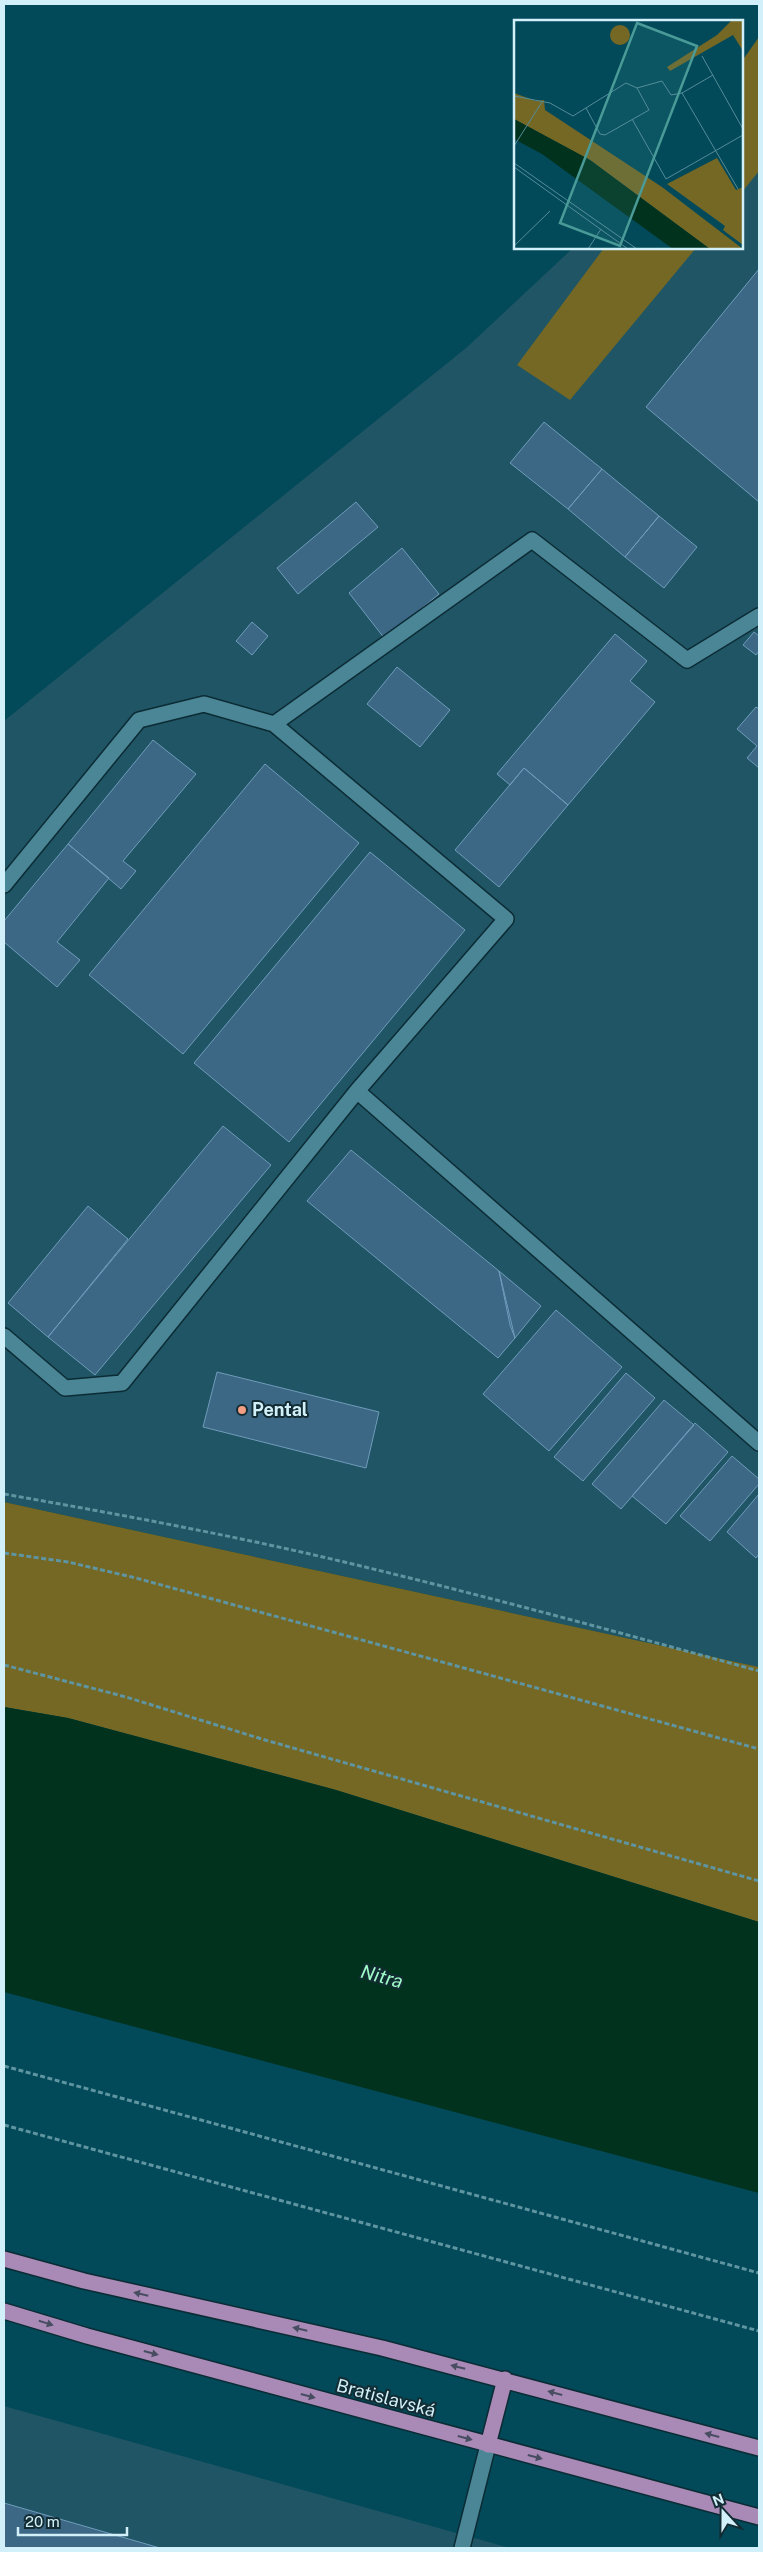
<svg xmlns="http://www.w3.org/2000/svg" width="763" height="2552" viewBox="0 0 763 2552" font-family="'Public Sans',sans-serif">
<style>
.built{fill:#1f5564}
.green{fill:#756825}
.water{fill:#01321d}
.building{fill:#3c6885;stroke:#6f9cbb}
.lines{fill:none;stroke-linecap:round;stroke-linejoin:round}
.minor-casing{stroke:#0c2c35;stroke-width:18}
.major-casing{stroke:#0c2c35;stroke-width:18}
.path{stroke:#5f94a1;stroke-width:3;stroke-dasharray:5 2.5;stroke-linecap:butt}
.minor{stroke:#4b8697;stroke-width:15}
.major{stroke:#a98ab7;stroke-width:15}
.oneway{fill:#484d61}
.poi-dot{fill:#f39f84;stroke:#132c33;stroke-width:2}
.labels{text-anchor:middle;stroke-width:4;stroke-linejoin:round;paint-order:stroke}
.poi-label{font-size:18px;font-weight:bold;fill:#d2f0f9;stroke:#132c33;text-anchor:start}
.street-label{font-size:18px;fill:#d2f0f9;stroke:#132c33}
.water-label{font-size:19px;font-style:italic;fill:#9ffcc8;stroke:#132c33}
.inset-road{fill:none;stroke:#558c99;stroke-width:1}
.view{fill:#4a9b98;fill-opacity:0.15;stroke:#4a9b98;stroke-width:2.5}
.inset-edge{fill:none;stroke:#d2f0f9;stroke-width:2.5}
</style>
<rect width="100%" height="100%" fill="#024959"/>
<!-- built -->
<path class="built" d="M759 72V1667L4 1502V721L466 348 573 248H742V88Z
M4 2406 510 2548H4Z"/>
<!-- green -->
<path class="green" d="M759 37V171L742 192V61Z
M604 248H696L570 400 517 365Z
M4 1502 759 1667V1922L336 1790 68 1718 4 1707Z"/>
<!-- water -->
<path class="water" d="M4 1707 68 1718 336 1790 759 1922V2193L4 1992Z"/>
<!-- building -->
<path class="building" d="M759 269V502L646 407Z
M544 422 602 469 568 509 510 463Z
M602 469 659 516 625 557 568 509Z
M356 502 378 527 298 594 277 568Z
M659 516 697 547 664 588 625 557Z
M402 548 439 594 385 639 349 593Z
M252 622 268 636 252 655 236 641Z
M754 632 759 636V651L756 655 743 645Z
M615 634 647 661 630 681 655 702 568 805 524 768 510 785 497 774Z
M397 667 450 710 420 747 367 704Z
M756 707 759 709V768L747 758 757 746 737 729Z
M153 740 196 774 123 861 136 871 121 889 68 844Z
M265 764 359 843 183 1054 89 975Z
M524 768 568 805 499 887 455 850Z
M68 844 109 878 57 942 80 960 57 987 4 942V921Z
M370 852 465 930 289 1142 194 1063Z
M223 1126 271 1165 95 1375 48 1337Z
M351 1150 499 1271 515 1338 498 1358 307 1201Z
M88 1206 128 1239 48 1337 8 1303Z
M499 1271 541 1306 515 1338 510 1325Z
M556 1310 622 1367 549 1451 483 1394Z
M217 1372 379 1412 366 1468 203 1427Z
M626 1373 655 1398 583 1481 554 1457Z
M664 1400 694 1425 621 1509 592 1484Z
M695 1423 728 1452 666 1524 632 1496Z
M732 1456 759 1479V1484L710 1541 680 1516Z
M759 1494V1554L756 1558 727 1532Z
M4 2503 160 2548H4Z"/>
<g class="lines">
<defs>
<path id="minor" d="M274 724 532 540 687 660 759 616
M4 885 139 720 204 704 274 724 506 919 357 1091 122 1383 65 1388 4 1336
M357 1091 759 1443
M462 2548 488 2445"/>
<path id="major" d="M4 2259 84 2281 382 2348 759 2448
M4 2311 87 2336 759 2517
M488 2445 505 2379"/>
</defs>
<!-- minor casing -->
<use href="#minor" class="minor-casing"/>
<!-- major casing -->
<use href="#major" class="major-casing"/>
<!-- path -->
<path class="path" d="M4 1494C106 1512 209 1531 310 1554 461 1589 610 1630 759 1671
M4 1553 68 1562 136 1578 759 1749
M4 1665 126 1697 265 1740 759 1881
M4 2066 759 2273
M4 2125 759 2331"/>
<!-- minor -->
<use href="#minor" class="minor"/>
<!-- major -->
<use href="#major" class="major"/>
</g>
<!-- one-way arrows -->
<defs><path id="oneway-solid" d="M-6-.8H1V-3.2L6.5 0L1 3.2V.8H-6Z" transform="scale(1.25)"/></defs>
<g class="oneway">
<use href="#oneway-solid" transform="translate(141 2294) rotate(-167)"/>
<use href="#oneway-solid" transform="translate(46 2323) rotate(17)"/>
<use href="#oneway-solid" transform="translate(300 2329) rotate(-167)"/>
<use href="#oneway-solid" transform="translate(151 2353) rotate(15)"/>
<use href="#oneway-solid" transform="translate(458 2367) rotate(-166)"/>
<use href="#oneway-solid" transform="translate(555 2393) rotate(-165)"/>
<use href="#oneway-solid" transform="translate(308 2396) rotate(15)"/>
<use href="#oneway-solid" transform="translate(712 2435) rotate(-165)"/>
<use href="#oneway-solid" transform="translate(465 2438) rotate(15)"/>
<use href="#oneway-solid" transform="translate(535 2457) rotate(15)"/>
</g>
<!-- markers -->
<circle class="poi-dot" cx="242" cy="1410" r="5"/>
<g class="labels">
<!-- poi labels -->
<g class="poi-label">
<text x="252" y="1416">Pental</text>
</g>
<!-- street labels -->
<g class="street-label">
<text transform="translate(386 2398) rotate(15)" y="6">Bratislavská</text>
</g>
<!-- water labels -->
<g class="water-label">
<text transform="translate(382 1976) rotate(15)" y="7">Nitra</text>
</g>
</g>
<!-- overview -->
<g transform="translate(514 20)">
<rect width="229" height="229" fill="#024959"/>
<path d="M218 0H229V31L219 15 156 51 153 47 203 15ZM96 15a10 10 0 1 1 20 0a10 10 0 1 1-20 0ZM0 73 22 81 30 80 31 90 148 167 229 229H196L76 140 0 99ZM203 138 222 170 229 167V225L209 210 211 206 153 164Z" fill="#756825"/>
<path d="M0 99 76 140 196 229H159L28 134 0 119Z" fill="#01321d"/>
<path class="inset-road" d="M188 36 229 109M123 68 148 61 157 75 168 73 199 55M168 73 224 169M0 76 36 83 59 96 112 63 123 68 135 90 91 115 86 114 72 88M118 99 152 159 229 115M0 126 28 82M0 143 123 229M0 147 114 229M0 226 36 191M74 229 87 209"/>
<path class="view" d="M123 3 183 26 106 226 46 203Z"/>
<rect width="229" height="229" class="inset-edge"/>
</g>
<!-- border -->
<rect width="763" height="2552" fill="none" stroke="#d2f0f9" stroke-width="10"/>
<!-- north arrow -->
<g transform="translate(723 2512) rotate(339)" stroke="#132c33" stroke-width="4" paint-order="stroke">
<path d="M0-4L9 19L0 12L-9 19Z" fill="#d2f0f9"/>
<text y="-8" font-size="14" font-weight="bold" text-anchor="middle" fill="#d2f0f9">N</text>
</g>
<!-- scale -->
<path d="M18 2527v8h109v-8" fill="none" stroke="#d2f0f9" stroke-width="2.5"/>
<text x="25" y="2527" font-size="15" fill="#d2f0f9" stroke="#132c33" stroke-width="4" paint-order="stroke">20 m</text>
</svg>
